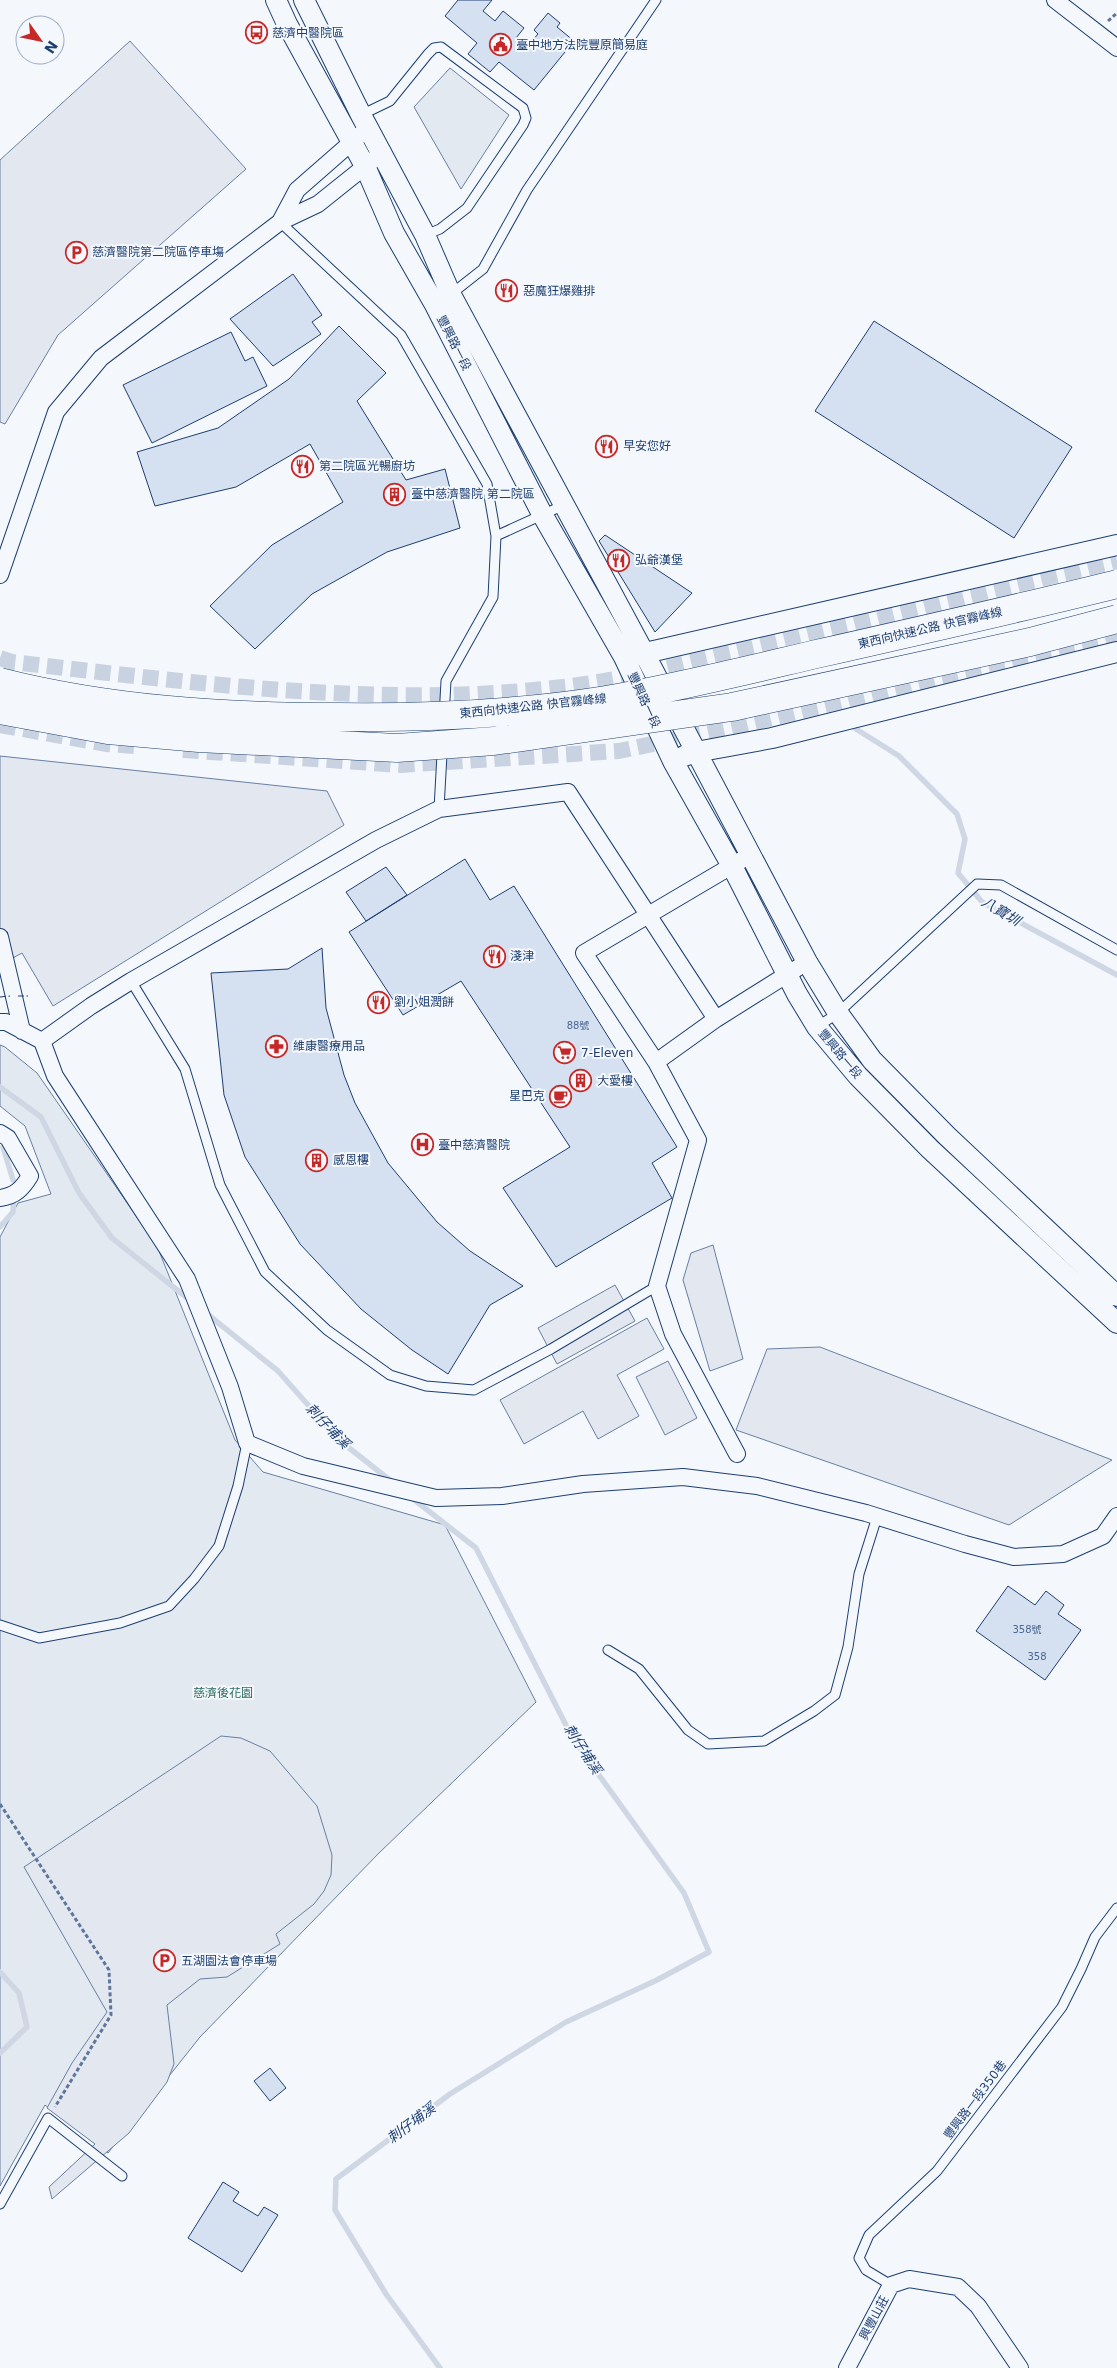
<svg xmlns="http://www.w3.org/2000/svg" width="1117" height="2368" viewBox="0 0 1117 2368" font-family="'DejaVu Sans','Noto Sans TC',sans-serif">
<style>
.green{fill:#e3e9f0;stroke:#687fa3}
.parking{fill:#e3e8f0;stroke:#687fa3}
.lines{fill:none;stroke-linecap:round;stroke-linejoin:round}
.stream{stroke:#cfd7e4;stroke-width:5.5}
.building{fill:#d5e0f0;stroke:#1d3f73}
.minor-tunnel{stroke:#c9d2e0;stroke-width:16;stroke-dasharray:16 8;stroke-linecap:butt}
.service-casing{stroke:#1d3f73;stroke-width:11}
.minor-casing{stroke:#1d3f73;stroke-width:18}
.tertiary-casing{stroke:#1d3f73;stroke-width:22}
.path{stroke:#5e769c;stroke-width:3;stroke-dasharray:4 2.5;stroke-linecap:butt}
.service{stroke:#f4f7fb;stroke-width:9}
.minor{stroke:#f4f7fb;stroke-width:16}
.tertiary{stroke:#f4f7fb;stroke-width:20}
.trunk-bridge-casing{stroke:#1d3f73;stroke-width:29;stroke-linecap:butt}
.trunk-bridge{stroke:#f4f7fb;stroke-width:28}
.fence{stroke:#1d3f73;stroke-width:1;stroke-dasharray:6 2.5;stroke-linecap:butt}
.labels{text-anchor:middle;stroke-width:4;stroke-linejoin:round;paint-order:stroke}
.number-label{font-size:10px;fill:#4b6792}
.poi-label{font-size:12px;fill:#1d3f73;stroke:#f4f7fb;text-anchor:start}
.street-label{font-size:12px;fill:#1d3f73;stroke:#f4f7fb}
.park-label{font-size:12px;fill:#2c6c60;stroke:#f4f7fb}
.water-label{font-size:14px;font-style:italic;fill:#1d3f73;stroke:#f4f7fb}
</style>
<rect width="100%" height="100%" fill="#f4f7fb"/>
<!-- green -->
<path class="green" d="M450 68 509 115 461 189 414 107Z
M0 1045 5 1047 37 1073 157 1246 235 1440 263 1472 445 1525 536 1702 379 1853 200 2037 108 2153 45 2105 0 2186V1237L18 1203 51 1194 25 1126 0 1106Z"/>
<!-- parking -->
<path class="parking" d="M130 41 246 169 58 335 5 424 0 422V160Z
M0 756 327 791 344 825 53 1006 22 953 0 965Z
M713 1245 743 1359 710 1371 683 1280 691 1253Z
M615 1285 635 1321 557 1364 538 1328Z
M647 1318 664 1349 617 1375 639 1416 598 1439 583 1411 524 1444 500 1400Z
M820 1347 1112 1460 1009 1525 736 1430 767 1349Z
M668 1361 697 1418 665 1435 636 1377Z
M221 1736 241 1738 270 1751 317 1806 332 1855 331 1875 324 1891 314 1904 276 1934 280 1944 227 1977 200 1979 167 2005 174 2064 167 2082 129 2133 52 2199 49 2187 95 2144 47 2108 72 2063 107 2012 24 1867Z"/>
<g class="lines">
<!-- stream -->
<path class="stream" d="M856 729 899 756 957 814 965 839 958 873 982 902 1117 975
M0 1087 41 1117 79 1193 112 1238 191 1301
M3 1147 13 1180
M0 1227 13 1212 14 1197
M206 1313 278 1371 339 1440 391 1481
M412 1498 476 1548 573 1739 684 1893 709 1952 657 1980 566 2022 450 2094 336 2179 335 2210 386 2294 440 2368
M0 1972 19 1993 27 2027 0 2053"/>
</g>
<!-- building -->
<path class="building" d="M458 0H492L483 11 495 21 503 11 524 28 516 38 527 47 538 34 534 30 548 13 560 23 557 27 574 41 534 90 499 62 490 72 468 54 477 43 445 16Z
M293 274 322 315 312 322 321 334 273 366 230 319Z
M874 321 1072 447 1014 538 815 411Z
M339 326 386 373 357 401 406 480 445 469 460 528 387 552 312 594 255 649 210 606 272 545 343 502 310 444 236 487 155 506 137 452 218 428 289 379Z
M231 332 245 361 253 357 267 386 152 443 123 385Z
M605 535 692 593 655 632 599 541Z
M465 859 490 900 514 886 677 1147 652 1163 672 1198 556 1267 503 1188 570 1147 461 981 403 1015 349 932Z
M386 867 407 895 366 921 346 892Z
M322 948 326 1008 344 1075 355 1103 388 1163 437 1222 470 1251 523 1286 490 1305 448 1374 412 1350 361 1309 300 1244 245 1157 224 1095 211 973 288 969Z
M1008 1586 1035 1605 1046 1591 1064 1605 1058 1614 1081 1630 1045 1680 976 1631Z
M270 2068 286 2088 270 2101 254 2081Z
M223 2182 239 2192 233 2201 258 2216 264 2207 278 2215 242 2272 188 2238Z"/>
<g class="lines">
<!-- minor-tunnel -->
<path class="minor-tunnel" d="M0 658 12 662C216 685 438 717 641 674L1117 561
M0 725 106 744 134 746
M183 750 401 765 619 751 735 727 1117 634"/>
<defs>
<path id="service" d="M361 115 390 101 428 54 434 48 441 47 523 108 526 118 523 125 467 208 440 229 425 235
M280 222 401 335 487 484 496 536 564 505
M450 295 483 269 527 190 656 0
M439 809 446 681 493 597 496 536
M131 981 185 1069 220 1185 265 1272 327 1330 390 1375 426 1386 474 1390 551 1349 657 1286
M817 1027 838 1013 977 884 1001 885 1117 950
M0 1625 39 1638 120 1623 169 1606 194 1579 219 1546 238 1486 247 1443
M608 1650 639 1669 688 1730 708 1744 764 1741 814 1711 835 1695 848 1647 859 1574 877 1517
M0 2204 48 2118 122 2176
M891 2285 866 2270 859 2258 869 2235 937 2171 1062 2007 1081 1969 1095 1937 1117 1908"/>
<path id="minor" d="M1055 0 1117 48
M280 222 297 190 361 134
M0 575 56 412 101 358 280 222 318 204 383 152
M750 855 584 953 656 1062 716 1019 807 962
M0 937 22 1031
M0 1022H6L42 1041 55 1076 187 1279 230 1387 247 1443 303 1466 436 1498 502 1496 583 1484 683 1477 757 1486 866 1513 965 1544 1014 1557 1063 1554 1103 1536 1117 1516
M42 1041 91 1006 131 981 376 840 439 809 568 792 716 1019
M656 1062 698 1140 657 1286 673 1334 737 1454
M0 1133 8 1138 30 1176C22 1189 15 1196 0 1198
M847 2368 891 2285 909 2279 958 2287 978 2306 1020 2368"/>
<path id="tertiary" d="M276 0 287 24 365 166 394 233 434 303 542 514 624 657 673 761 732 866 797 994 817 1027 858 1076 930 1149 1117 1323
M304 0 361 115 425 235 451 295 644 653 807 962 838 1013 872 1060 947 1136 1117 1296
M632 656 1117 545
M684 756 696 752 772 738 1117 652"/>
</defs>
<!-- service casing -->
<use href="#service" class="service-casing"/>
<!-- minor casing -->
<use href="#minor" class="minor-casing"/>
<!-- tertiary casing -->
<use href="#tertiary" class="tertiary-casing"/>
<!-- path -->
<path class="path" d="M1108 21 1117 13
M0 1804 109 1970 111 2015 55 2107"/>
<!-- service -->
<use href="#service" class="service"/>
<!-- minor -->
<use href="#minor" class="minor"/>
<!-- tertiary -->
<use href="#tertiary" class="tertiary"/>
<defs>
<path id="trunk-bridge" d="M0 682C111 710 225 717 339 717 428 718 518 714 606 700 675 688 744 671 812 655 914 632 1016 609 1117 584
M0 710 108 730 199 738 397 748 494 741 732 707 1030 642 1117 619"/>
</defs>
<!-- trunk-bridge casing -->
<use href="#trunk-bridge" class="trunk-bridge-casing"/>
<!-- trunk-bridge -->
<use href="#trunk-bridge" class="trunk-bridge"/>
<!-- fence -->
<path class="fence" d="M18 996H28
M0 997 10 996"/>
</g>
<!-- icons -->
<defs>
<symbol id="bus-ring" viewBox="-11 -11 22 22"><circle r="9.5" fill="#f4f7fb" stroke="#c62828" stroke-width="1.5"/><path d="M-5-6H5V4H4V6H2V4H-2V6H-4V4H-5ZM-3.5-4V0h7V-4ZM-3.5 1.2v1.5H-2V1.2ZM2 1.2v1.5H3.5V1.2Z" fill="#c62828"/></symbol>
<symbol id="civic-ring" viewBox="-11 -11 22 22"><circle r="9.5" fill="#f4f7fb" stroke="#c62828" stroke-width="1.5"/><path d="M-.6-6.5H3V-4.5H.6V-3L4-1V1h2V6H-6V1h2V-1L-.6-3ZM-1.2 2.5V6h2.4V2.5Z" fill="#c62828"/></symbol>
<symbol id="parking-ring" viewBox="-11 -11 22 22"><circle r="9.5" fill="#f4f7fb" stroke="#c62828" stroke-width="1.5"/><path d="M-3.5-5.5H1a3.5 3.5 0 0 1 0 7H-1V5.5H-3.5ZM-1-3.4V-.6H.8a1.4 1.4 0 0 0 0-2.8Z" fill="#c62828"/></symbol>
<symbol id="restaurant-ring" viewBox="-11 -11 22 22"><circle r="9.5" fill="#f4f7fb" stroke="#c62828" stroke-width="1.5"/><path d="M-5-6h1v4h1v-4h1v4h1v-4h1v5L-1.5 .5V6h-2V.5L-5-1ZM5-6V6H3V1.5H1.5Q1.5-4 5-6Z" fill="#c62828"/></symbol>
<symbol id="building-ring" viewBox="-11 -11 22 22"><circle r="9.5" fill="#f4f7fb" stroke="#c62828" stroke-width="1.5"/><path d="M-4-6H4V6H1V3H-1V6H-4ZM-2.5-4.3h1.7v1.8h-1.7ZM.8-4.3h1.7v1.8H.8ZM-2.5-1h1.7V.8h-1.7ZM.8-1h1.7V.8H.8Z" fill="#c62828"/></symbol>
<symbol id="pharmacy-ring" viewBox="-11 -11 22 22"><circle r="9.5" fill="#f4f7fb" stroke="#c62828" stroke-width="1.5"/><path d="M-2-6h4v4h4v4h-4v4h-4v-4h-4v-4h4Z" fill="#c62828"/></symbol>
<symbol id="supermarket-ring" viewBox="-11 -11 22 22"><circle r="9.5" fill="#f4f7fb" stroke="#c62828" stroke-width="1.5"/><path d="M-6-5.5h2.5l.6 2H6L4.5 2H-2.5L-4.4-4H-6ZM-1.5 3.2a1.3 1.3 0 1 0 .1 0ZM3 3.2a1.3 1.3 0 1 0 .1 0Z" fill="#c62828"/></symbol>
<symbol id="cafe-ring" viewBox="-11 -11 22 22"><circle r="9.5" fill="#f4f7fb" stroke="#c62828" stroke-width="1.5"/><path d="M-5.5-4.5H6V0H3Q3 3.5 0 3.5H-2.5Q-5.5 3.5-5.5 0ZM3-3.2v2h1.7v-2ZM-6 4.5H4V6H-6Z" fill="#c62828"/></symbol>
<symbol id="hospital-ring" viewBox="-11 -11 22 22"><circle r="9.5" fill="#f4f7fb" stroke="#c62828" stroke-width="1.5"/><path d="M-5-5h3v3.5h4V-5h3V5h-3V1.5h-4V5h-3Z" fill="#c62828"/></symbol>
</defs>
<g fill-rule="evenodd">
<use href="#bus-ring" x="244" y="20" width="25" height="25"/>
<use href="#civic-ring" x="488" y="32" width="25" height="25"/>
<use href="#parking-ring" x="64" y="240" width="25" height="25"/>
<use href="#restaurant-ring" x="494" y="278" width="25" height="25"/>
<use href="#restaurant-ring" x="594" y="434" width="25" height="25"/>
<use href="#restaurant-ring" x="290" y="454" width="25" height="25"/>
<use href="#building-ring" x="382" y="482" width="25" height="25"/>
<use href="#restaurant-ring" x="606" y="548" width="25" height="25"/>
<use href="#restaurant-ring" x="482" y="944" width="25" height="25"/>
<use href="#restaurant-ring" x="366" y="990" width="25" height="25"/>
<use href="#pharmacy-ring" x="264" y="1034" width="25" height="25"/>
<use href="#supermarket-ring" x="552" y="1040" width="25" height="25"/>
<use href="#building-ring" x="568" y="1068" width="25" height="25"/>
<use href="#cafe-ring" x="548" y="1084" width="25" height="25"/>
<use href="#hospital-ring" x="410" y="1132" width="25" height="25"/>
<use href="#building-ring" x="304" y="1148" width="25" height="25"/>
<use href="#parking-ring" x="152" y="1948" width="25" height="25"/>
</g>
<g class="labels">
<!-- number labels -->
<g class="number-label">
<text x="578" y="1029">88號</text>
<text x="1027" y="1633">358號</text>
<text x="1037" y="1660">358</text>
</g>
<!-- poi labels -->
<g class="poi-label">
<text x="272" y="37">慈濟中醫院區</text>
<text x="516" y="49">臺中地方法院豐原簡易庭</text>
<text x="92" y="256">慈濟醫院第二院區停車塲</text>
<text x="523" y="295">惡魔狂爆雞排</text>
<text x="623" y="450">早安您好</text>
<text x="319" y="470">第二院區光暢廚坊</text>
<text x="411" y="498">臺中慈濟醫院 第二院區</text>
<text x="635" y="564">弘爺漢堡</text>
<text x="510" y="960">淺津</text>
<text x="394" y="1006">劉小姐潤餅</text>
<text x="293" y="1050">維康醫療用品</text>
<text x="581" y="1057">7-Eleven</text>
<text x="597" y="1085">大愛樓</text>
<text x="545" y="1100" text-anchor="end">星巴克</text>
<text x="438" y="1149">臺中慈濟醫院</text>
<text x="333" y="1164">感恩樓</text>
<text x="181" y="1965">五湖園法會停車場</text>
</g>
<!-- street labels -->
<g class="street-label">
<text transform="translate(454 343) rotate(63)" y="4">豐興路一段</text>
<text transform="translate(930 628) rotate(-13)" y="4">東西向快速公路 快官霧峰線</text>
<text transform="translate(644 700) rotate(65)" y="4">豐興路一段</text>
<text transform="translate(533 706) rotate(-6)" y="4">東西向快速公路 快官霧峰線</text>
<text transform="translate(840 1054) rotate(50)" y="4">豐興路一段</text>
<text transform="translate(975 2100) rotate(-53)" y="4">豐興路一段350巷</text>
<text transform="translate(874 2318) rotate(-62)" y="4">興豐山莊</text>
</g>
<!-- park labels -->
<g class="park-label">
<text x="223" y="1697">慈濟後花園</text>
</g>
<!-- water labels -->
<g class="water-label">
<text transform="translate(1001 911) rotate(31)" y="5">八寶圳</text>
<text transform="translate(328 1426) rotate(46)" y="5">刺仔埔溪</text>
<text transform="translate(583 1749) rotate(57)" y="5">刺仔埔溪</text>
<text transform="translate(411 2123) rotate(-37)" y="5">刺仔埔溪</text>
</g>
</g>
<!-- north arrow -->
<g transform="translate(40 40) rotate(123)"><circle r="24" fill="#f4f7fb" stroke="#9eadc5"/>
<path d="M0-4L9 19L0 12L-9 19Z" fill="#c62828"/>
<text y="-8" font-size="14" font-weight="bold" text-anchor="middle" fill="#1d3f73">N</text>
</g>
</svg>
